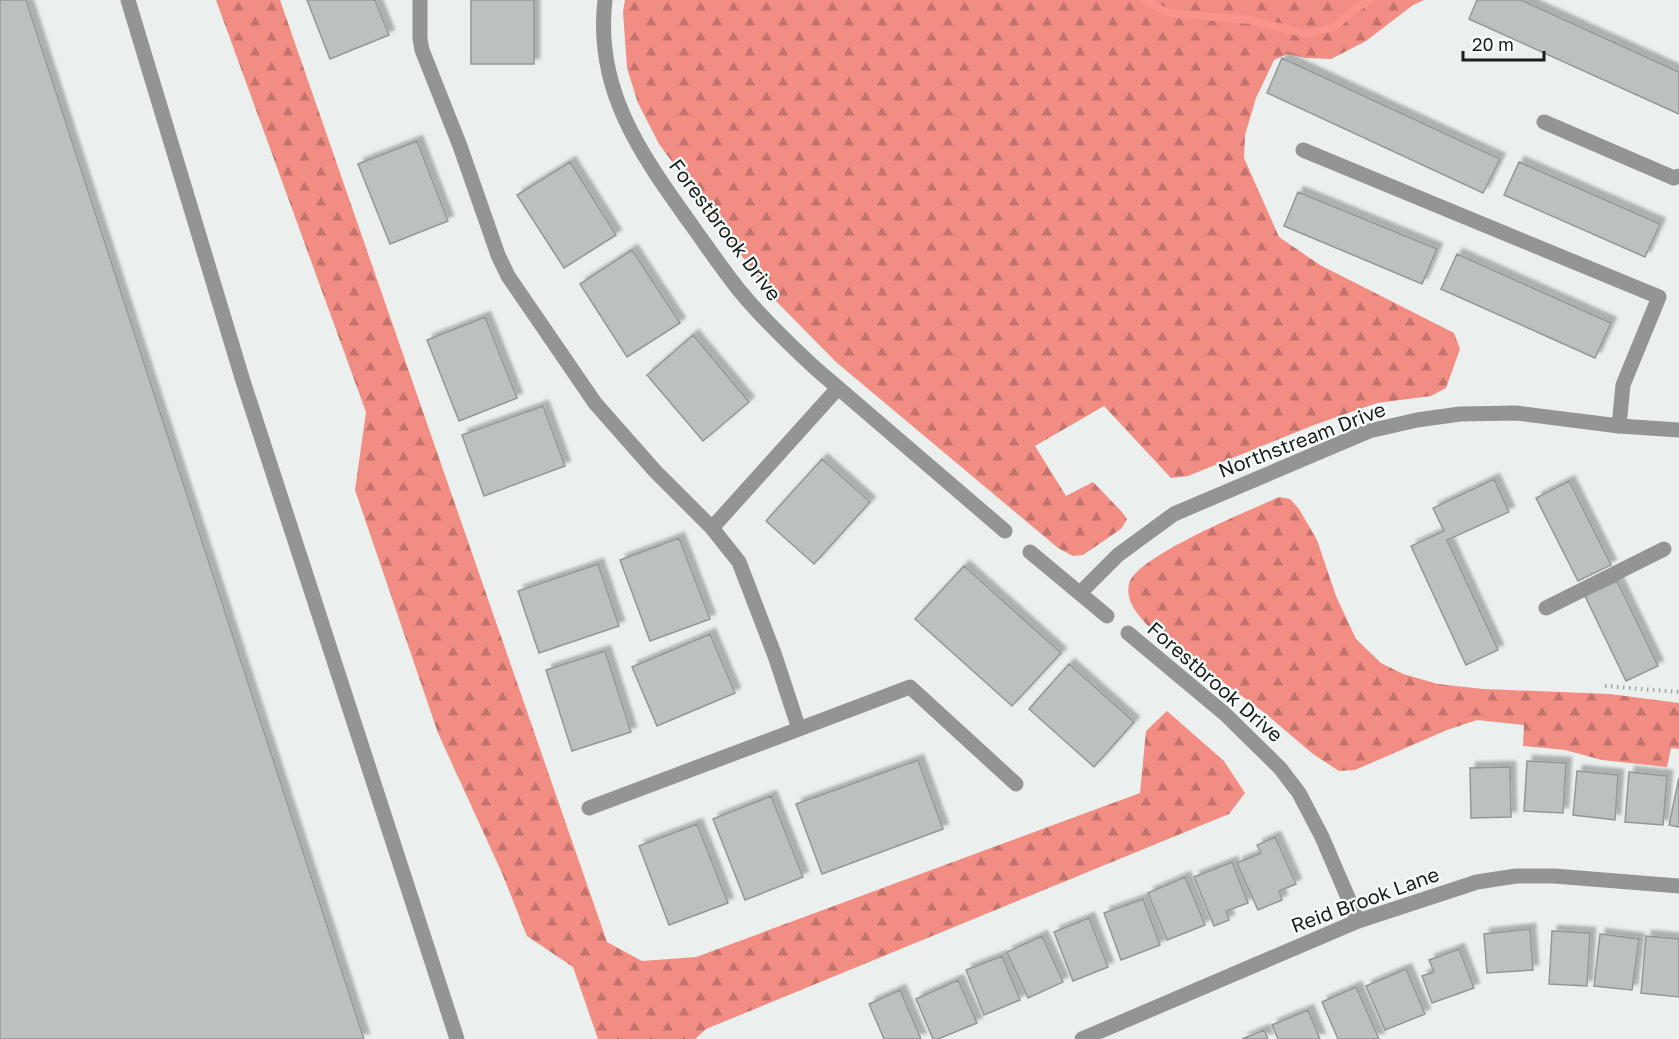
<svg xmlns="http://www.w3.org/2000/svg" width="1679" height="1039" viewBox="0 0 1679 1039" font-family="'Golos Text',sans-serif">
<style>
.forest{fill:url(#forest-firs)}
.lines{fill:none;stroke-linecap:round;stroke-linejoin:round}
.stream{stroke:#f9948a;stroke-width:8}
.building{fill:#bcc1bf;stroke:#939896;stroke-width:1.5;filter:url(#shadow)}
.path{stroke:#9fa3a2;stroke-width:4;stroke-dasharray:1.5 4.5;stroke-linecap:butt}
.service{stroke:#929594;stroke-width:15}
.minor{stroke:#929594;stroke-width:15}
.labels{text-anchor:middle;stroke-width:4.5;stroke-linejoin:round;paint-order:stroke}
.street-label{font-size:20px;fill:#1b1e1d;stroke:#f8fefc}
</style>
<defs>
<pattern id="forest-firs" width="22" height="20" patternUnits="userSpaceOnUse" patternTransform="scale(1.5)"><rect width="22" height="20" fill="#f28d84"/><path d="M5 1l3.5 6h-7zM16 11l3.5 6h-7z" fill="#c3736b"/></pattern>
<filter id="shadow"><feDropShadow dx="5.5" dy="-5.5" stdDeviation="1.5" flood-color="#0004"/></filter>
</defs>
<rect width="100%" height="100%" fill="#ebf0ee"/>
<!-- forest -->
<path class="forest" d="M216 0H280L607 942 642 961 696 957 1140 793 1146 731 1167 711 1224 761 1245 793 1229 814 706 1029 695 1039H598L573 967 527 936 502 873 438 733 355 490 366 412Z
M625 0H1424L1413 5 1366 41 1331 59 1306 58 1287 54 1274 60 1256 98 1245 135 1244 158 1279 237 1320 265 1454 333 1460 349 1446 388 1431 396 1377 403 1314 425 1188 476 1171 478 1104 406 1035 446 1066 496 1093 482 1122 512 1127 519 1121 529 1083 555 1073 556 1058 548 836 362 773 298 659 144 638 103 627 68 623 12Z
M1279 497 1290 499 1299 509 1317 540 1336 596 1356 639 1381 663 1403 674 1438 684 1483 689 1610 694 1679 703V749L1671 748 1667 767 1602 760 1565 750 1523 746 1524 725 1477 720 1447 730 1355 770 1339 771 1313 754 1266 714 1150 628C1139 616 1125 602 1129 584 1136 556 1251 510 1279 497Z"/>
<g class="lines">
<!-- stream -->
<path class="stream" d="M1144 0 1168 13 1250 20 1307 34 1334 27 1356 8 1371 0"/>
</g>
<!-- building -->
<path class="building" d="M0 0H26L364 1039H0Z
M307 0H375L389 35 330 59Z
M471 0H534V64H471Z
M1477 0H1521L1679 72V114L1469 19Z
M1282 58 1500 159 1483 193 1267 93Z
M417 141 448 221 390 244 358 164Z
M570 162 616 235 564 268 517 195Z
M1519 162 1660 224 1645 257 1504 195Z
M1298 192 1437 249 1422 284 1284 226Z
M632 250 680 323 627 357 580 284Z
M1457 254 1611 323 1595 358 1441 289Z
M485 317 517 398 459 421 427 340Z
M693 335 749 402 703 441 647 375Z
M543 406 565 466 484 496 462 435Z
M822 459 870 502 814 564 766 521Z
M1494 479 1509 512 1447 540 1498 650 1466 665 1411 546 1444 531 1433 508Z
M1569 481 1611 565 1578 581 1536 498Z
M679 538 710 619 650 641 620 560Z
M598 564 619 626 539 653 518 591Z
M964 566 1061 653 1012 706 915 619Z
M1617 581 1658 666 1626 681 1585 596Z
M710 634 735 693 657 726 632 667Z
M605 651 631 732 572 751 546 670Z
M1069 664 1134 722 1094 767 1029 709Z
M918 760 943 829 822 874 796 804Z
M1527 761 1566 763 1563 813 1524 811Z
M1510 767 1511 817 1471 818 1470 768Z
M1577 771 1618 775 1615 820 1573 815Z
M1629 772 1667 776 1663 825 1625 822Z
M1679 778V827L1669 825Z
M771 796 803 877 745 900 713 819Z
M697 824 728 903 669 925 639 846Z
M1275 837 1296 884 1279 891 1282 900 1258 910 1237 863 1261 853 1257 845Z
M1232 862 1248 903 1226 911 1229 920 1214 926 1194 877Z
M1185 877 1205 925 1167 940 1148 893Z
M1143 899 1160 945 1121 960 1104 913Z
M1089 918 1108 967 1073 981 1054 932Z
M1530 929 1533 970 1487 973 1484 934Z
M1552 931 1590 933 1587 986 1549 984Z
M1600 934 1639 939 1632 990 1594 986Z
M1042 936 1063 982 1028 998 1007 952Z
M1646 936 1679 939V997L1641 993Z
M1459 949 1474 988 1432 1003 1422 976 1434 972 1429 960Z
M1002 956 1020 1000 984 1015 966 970Z
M1406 969 1425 1014 1385 1030 1366 986Z
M958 980 977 1023 938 1039H933L916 999Z
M1356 987 1379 1039H1338L1322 1002Z
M900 990 921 1039H884L869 1004Z
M1308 1010 1320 1039H1278L1272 1025Z
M1264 1030 1268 1039H1242Z"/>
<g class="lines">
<!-- path -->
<path class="path" d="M1605 686 1679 692"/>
<!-- service -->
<path class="service" d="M128 0 243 381 457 1039
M1544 122 1674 178 1679 176
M1303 150 1659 297 1623 385 1619 426
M1546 608 1664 549"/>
<!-- minor -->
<path class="minor" d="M420 0V39L422 50 460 146 498 255 508 276 595 403 655 471 712 528 739 562 775 656 799 729 910 687 1016 784
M605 0C594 91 643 157 693 227 708 248 723 270 739 290 762 318 789 344 815 368L1005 531
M712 528 838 388
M1030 552 1107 616
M1080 593 1118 555 1174 514 1369 431 1417 420 1460 414 1516 413 1619 426 1679 430
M1128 633 1225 714 1280 768 1299 793 1322 837 1358 921
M589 808 799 729
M1082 1039 1358 921 1477 882 1516 876H1554L1679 886"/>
</g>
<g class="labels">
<!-- street labels -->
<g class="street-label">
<text transform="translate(725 230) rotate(53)" y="7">Forestbrook Drive</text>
<text transform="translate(1302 440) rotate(-21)" y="7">Northstream Drive</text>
<text transform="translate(1215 682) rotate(41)" y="7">Forestbrook Drive</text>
<text transform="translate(1365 900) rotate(-20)" y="7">Reid Brook Lane</text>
</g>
</g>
<!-- scale -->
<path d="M1463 51v9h81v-9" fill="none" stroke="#1b1e1d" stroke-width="3"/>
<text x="1472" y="51" font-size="18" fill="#1b1e1d" stroke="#f8fefc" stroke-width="4.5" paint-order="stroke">20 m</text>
</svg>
